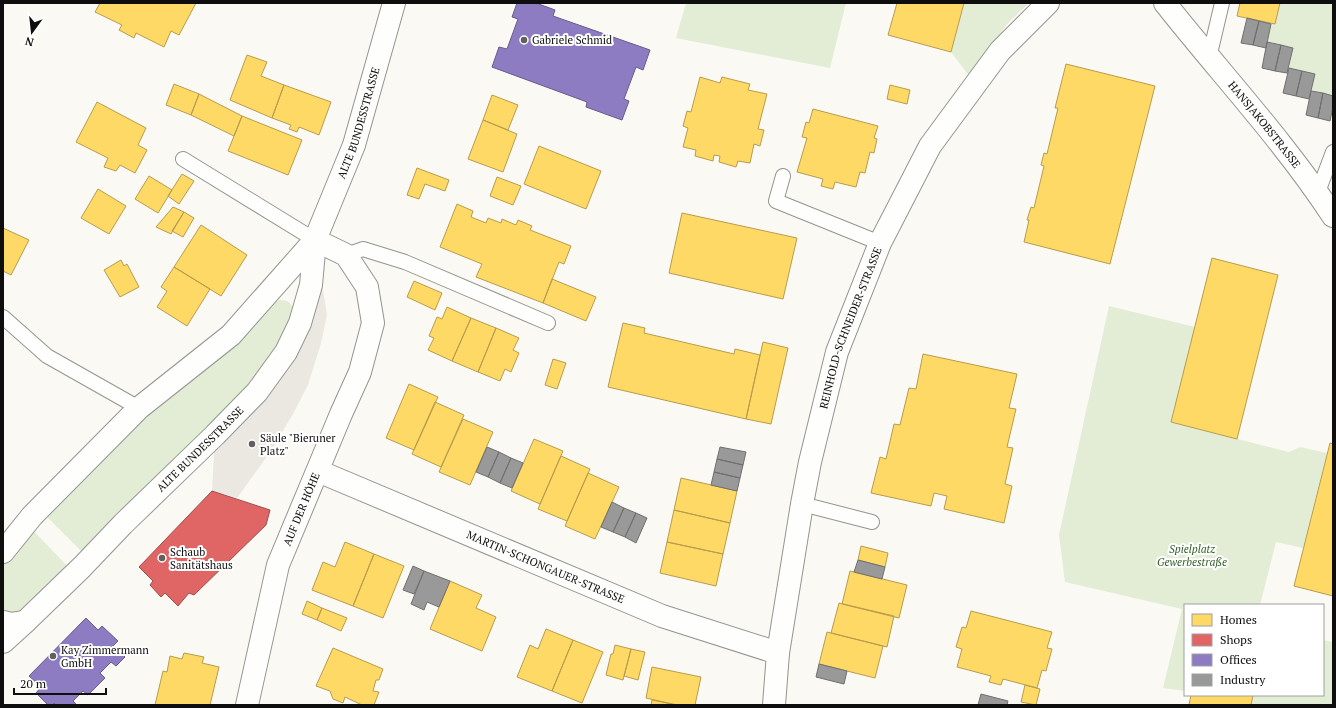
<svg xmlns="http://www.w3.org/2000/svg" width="1336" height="708" viewBox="0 0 1336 708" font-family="'PT Serif',serif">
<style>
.green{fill:#e3edd6}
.plaza{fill:#eae8e0}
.homes{fill:#ffd966;stroke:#b79c4c}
.shops{fill:#e06666;stroke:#a14c4c}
.offices{fill:#8e7cc3;stroke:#685b8d}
.industry{fill:#999;stroke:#6f6f6f}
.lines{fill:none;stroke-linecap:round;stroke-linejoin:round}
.service-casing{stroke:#949492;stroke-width:16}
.minor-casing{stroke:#949492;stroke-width:24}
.tertiary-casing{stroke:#949492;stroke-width:24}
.service{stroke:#fefefd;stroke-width:14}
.minor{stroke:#fefefd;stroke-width:22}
.tertiary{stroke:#fefefd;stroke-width:22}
.poi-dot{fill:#61605e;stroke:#fff;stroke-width:1.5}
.labels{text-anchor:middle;stroke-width:4;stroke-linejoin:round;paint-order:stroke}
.poi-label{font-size:11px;fill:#0e0e0e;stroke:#fff;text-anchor:start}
.street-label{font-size:11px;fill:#0e0e0e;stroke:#fff}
.park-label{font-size:11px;font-style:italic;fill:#315e26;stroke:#fff}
</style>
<rect width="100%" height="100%" fill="#faf9f4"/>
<!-- green -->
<path class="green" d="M686 3H846L830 68 676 38Z
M964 3H1029L1008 23 969 76 951 52Z
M1280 3H1333V96L1311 91 1315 74 1289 68 1293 48 1267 42 1271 24H1275Z
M279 300C288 300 290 302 294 310L272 371 89 559 39 509 231 335Z
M1109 306 1195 327 1171 422 1289 452 1300 447 1327 453 1303 548 1276 542 1260 605H1185V691L1163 688 1182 609 1065 582 1059 535Z
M26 523 75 574 3 642V552Z
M1323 640 1333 642V705H1251L1253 695H1323Z"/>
<!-- plaza -->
<path class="plaza" d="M315 240 327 315 321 343 308 385 293 414 271 451 237 498 212 491 215 435 286 352Z"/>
<!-- homes -->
<path class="homes" d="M100 3H196L179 35 171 31 164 47 136 33 134 38 119 30 122 25 95 12Z
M897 3H964L951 52 888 35Z
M1240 3H1280L1275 24 1237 16Z
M247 55 267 62 261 76 284 85 272 118 230 100Z
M1066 64 1155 86 1110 264 1024 242 1029 220H1027L1031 207 1034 208 1044 166 1041 165 1044 153 1047 154 1058 108H1055Z
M700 77 720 83 722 77 750 84 748 90 767 94 758 129 764 130 760 146 754 144 750 163 738 161 736 167 719 162 720 156 714 155 713 161 695 156 696 150 683 147 688 128 683 126 687 111 691 112Z
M174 84 199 94 191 115 166 105Z
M284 85 331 102 319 135 299 127 297 132 289 129 291 125 272 118Z
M890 85 910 90 907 104 887 99Z
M199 94 242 116 234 136 191 115Z
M492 95 518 105 508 130 483 120Z
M97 102 146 128 138 145 147 150 135 173 120 165 116 171 104 167 108 158 76 142Z
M813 109 878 126 874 138 877 139 874 153 870 152 865 173 860 172 856 187 835 182 833 189 821 186 823 179 797 172 807 138 802 137 806 122 809 123Z
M242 116 302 140 288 175 228 151Z
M483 120 517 134 503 172 468 159Z
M539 146 601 171 586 209 524 184Z
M417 168 449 180 445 191 425 184 419 199 407 195Z
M182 174 194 181 179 204 168 196Z
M149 176 172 190 158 213 135 199Z
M497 177 521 186 513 205 490 196Z
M98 189 126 206 109 234 81 218Z
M457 204 473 211 471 217 486 223 488 218 501 223 502 219 516 225 518 220 532 226 530 230 571 246 564 264 559 262 543 303 476 277 482 264 440 247Z
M173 207 184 212 171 234 156 227Z
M184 212 194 218 183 237 172 231Z
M682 213 797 238 783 299 669 273Z
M201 225 247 255 221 296 174 267Z
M3 228 29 240 11 275 3 271Z
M1212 258 1278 275 1237 439 1171 422Z
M121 260 124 266 127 264 139 287 120 297 104 270Z
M174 267 210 289 187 326 157 307 167 291 161 287Z
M552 279 596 297 586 321 543 303Z
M414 281 442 293 435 310 407 297Z
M447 307 471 318 452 361 428 350 434 338 429 336 437 317 442 319Z
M471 318 496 328 478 372 452 361Z
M623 323 645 328 644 333 734 354 735 349 760 355 746 419 608 387Z
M496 328 519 338 513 350 519 353 511 372 505 369 500 381 478 372Z
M763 342 788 348 771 424 746 419Z
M923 354 1017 374 1009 408 1016 409 1007 447 1013 448 1005 484 1012 486 1004 523 944 509 947 496 934 493 931 506 871 493 880 457 886 459 894 424 900 425 909 388 916 389Z
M553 359 566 363 557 389 545 385Z
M409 384 438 397 414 450 386 438Z
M435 402 464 415 441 467 412 454Z
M463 419 493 432 470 485 439 472Z
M534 439 563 451 540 504 511 491Z
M1330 443 1333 444V596L1294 586Z
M561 456 590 469 567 521 538 509Z
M588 473 619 487 595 539 565 526Z
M681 478 737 491 730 523 674 510Z
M674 510 730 523 723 554 667 542Z
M345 542 374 554 353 606 312 590 323 562 335 567Z
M667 542 723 554 716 586 660 573Z
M861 546 888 553 885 567 858 560Z
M374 554 404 566 383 618 353 606Z
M850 571 907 585 899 618 842 604Z
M450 581 482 595 476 608 496 617 482 651 430 629Z
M307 601 322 608 317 620 302 614Z
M839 603 894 616 887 647 831 633Z
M322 608 347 618 341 631 317 620Z
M971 611 1052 632 1047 648 1052 649 1046 671 1042 670 1037 688 1003 679 1001 685 989 682 991 676 957 667 962 649 956 647 962 627 966 628Z
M546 629 573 640 552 691 517 677 530 645 538 649Z
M827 632 883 646 875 678 819 664Z
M573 640 603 652 582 703 552 691Z
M615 645 631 649 623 680 606 675 611 654H613Z
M333 648 383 669 379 680H376L373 691 379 692 374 705H362L345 697 343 703 333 699 330 691 316 686Z
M631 649 645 652 638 680 624 676Z
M184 653 204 657 202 663 219 667 210 705H155L163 671 167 672 170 656 182 659Z
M652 667 701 677 695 705H677L646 698Z
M1025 685 1040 689 1036 705 1021 702Z
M1191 695H1253L1251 705H1189Z
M652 700 677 705H651Z"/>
<!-- shops -->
<path class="shops" d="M212 491 270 510 266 525 194 595 189 593 178 606 165 593 161 597 150 585 153 581 139 567Z"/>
<!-- offices -->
<path class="offices" d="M517 3H536L555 10 553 16 650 50 643 70 636 67 624 99 629 101 622 120 586 107 587 102 492 67 499 47 507 49 518 19 512 17Z
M86 618 98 630 102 626 118 641 113 646 125 657 116 666 111 662 100 673 105 678 88 695 83 691 73 701 77 705H56L54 703 53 705H48L36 693 41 687 29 676Z"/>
<!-- industry -->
<path class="industry" d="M1247 18 1259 21 1253 45 1241 43Z
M1259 21 1271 24 1266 48 1253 45Z
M1267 42 1281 45 1275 71 1262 68Z
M1281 45 1293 48 1287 73 1275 71Z
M1289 68 1302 71 1296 96 1283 93Z
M1302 71 1315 74 1309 99 1296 96Z
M1311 91 1323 93 1318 118 1306 115Z
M1323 93 1333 96V107L1330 121 1318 118Z
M487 447 499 452 488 477 476 472Z
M720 447 746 452 743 465 717 459Z
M499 452 511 458 500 483 488 477Z
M511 458 523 463 512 488 500 483Z
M717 459 743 465 740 478 714 472Z
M714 472 740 478 737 491 711 485Z
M612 502 624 508 613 532 601 527Z
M624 508 636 513 625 537 613 532Z
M636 513 647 518 636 543 625 537Z
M858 560 885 567 882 579 854 572Z
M413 566 424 571 414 594 403 590Z
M424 571 450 581 439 607 427 602 424 610 411 604Z
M819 664 847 671 844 684 816 677Z
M981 694 1008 701 1007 705H978Z"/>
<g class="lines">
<defs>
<path id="service" d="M1209 58 1222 3
M183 159 315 240
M783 176 776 201 880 243
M1318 192 1333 152
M346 255 363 249 405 262 548 323
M3 317 47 356 139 408
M802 504 872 522"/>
<g id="minor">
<path id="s1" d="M1165 3C1221 74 1284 141 1333 216"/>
<path id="s2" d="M318 471 662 616 778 653"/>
<path d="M3 622 11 624 25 622"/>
<path id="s3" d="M247 705 278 565 341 414 360 372 373 323 367 287 346 255 315 240"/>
<path id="s4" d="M774 705 778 653 802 504 810 462 837 352 880 243 930 146 1000 51 1048 3"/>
</g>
<g id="tertiary">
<path d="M3 552 32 516 139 408 231 335 315 240"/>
<path id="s5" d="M3 642 25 622 82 567 123 524 215 435 257 392 286 352 300 323 311 285 315 240 354 145 394 3"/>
</g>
</defs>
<!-- service casing -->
<use href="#service" class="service-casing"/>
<!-- minor casing -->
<use href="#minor" class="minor-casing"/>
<!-- tertiary casing -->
<use href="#tertiary" class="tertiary-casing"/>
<!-- service -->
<use href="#service" class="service"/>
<!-- minor -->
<use href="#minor" class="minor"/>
<!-- tertiary -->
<use href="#tertiary" class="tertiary"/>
</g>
<!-- markers -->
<g class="poi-dot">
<circle cx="524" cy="40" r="4"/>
<circle cx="252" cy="444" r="4"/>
<circle cx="162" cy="558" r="4"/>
<circle cx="53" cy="656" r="4"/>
</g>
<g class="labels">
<!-- poi labels -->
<g class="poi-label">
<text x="532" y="44">Gabriele Schmid</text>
<text x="260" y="442">Säule "Bieruner<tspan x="260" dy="13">Platz"</tspan></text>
<text x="170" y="556">Schaub<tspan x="170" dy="13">Sanitätshaus</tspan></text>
<text x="61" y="654">Kay Zimmermann<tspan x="61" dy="13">GmbH</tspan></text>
</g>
<!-- street labels -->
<g class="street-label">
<text dy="4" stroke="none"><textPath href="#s5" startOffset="648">ALTE BUNDESSTRASSE</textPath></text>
<text dy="4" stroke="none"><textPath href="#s1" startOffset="157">HANSJAKOBSTRASSE</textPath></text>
<text dy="4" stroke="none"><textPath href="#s4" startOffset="386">REINHOLD-SCHNEIDER-STRASSE</textPath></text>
<text dy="4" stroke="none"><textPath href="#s5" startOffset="276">ALTE BUNDESSTRASSE</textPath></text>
<text dy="4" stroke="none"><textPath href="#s3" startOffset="204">AUF DER HÖHE</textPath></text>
<text dy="4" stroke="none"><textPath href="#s2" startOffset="247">MARTIN-SCHONGAUER-STRASSE</textPath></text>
</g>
<!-- park labels -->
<g class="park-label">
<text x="1192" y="553">Spielplatz<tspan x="1192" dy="13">Gewerbestraße</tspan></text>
</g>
</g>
<!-- border -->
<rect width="1336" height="708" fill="none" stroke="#0e0e0e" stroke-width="8"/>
<!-- legend -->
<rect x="1184" y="604" width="140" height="92" fill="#ffffff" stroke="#9f9f9f"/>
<rect x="1192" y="614" width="20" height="12" fill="#ffd966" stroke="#9f9f9f"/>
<text x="1220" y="624" font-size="12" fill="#0e0e0e">Homes</text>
<rect x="1192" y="634" width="20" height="12" fill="#e06666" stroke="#9f9f9f"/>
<text x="1220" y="644" font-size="12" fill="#0e0e0e">Shops</text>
<rect x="1192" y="654" width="20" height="12" fill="#8e7cc3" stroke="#9f9f9f"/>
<text x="1220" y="664" font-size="12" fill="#0e0e0e">Offices</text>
<rect x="1192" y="674" width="20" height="12" fill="#999999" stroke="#9f9f9f"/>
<text x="1220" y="684" font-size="12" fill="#0e0e0e">Industry</text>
<!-- north arrow -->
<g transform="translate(32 32) rotate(195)" stroke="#ffffff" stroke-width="3" paint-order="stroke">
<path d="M0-3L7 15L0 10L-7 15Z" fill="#0e0e0e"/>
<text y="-6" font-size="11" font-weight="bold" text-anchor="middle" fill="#0e0e0e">N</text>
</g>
<!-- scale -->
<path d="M14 688v6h92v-6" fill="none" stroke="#0e0e0e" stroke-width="2"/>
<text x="20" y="688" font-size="12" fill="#0e0e0e" stroke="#ffffff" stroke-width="3" paint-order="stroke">20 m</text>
</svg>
